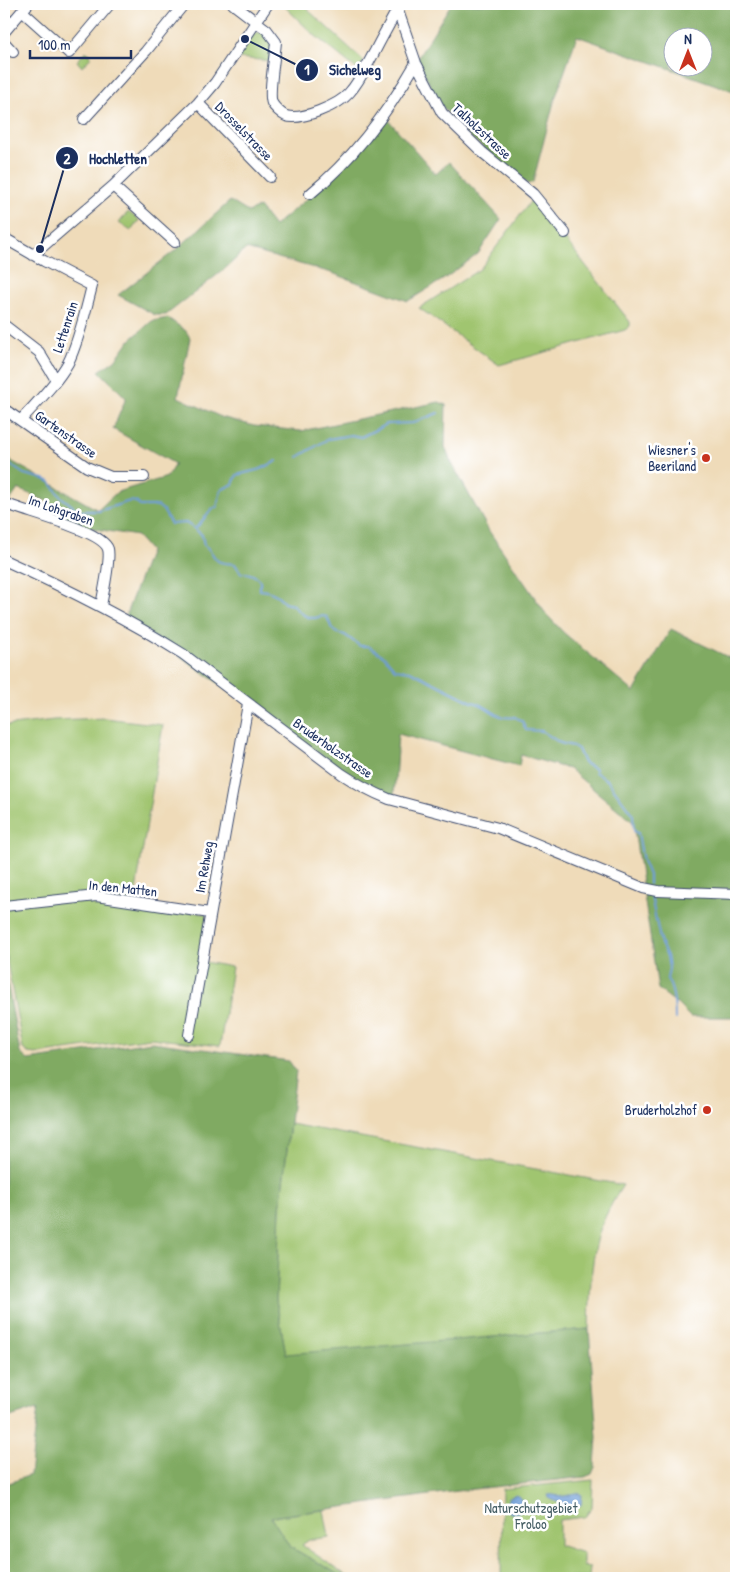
<svg xmlns="http://www.w3.org/2000/svg" width="740" height="1582" viewBox="0 0 740 1582" font-family="'Patrick Hand',sans-serif">
<style>
.green{fill:#a0c56f;stroke:#5e7a66}
.forest{fill:#80aa62;stroke:#4e6c60;fill-rule:evenodd}
.water{fill:#6e9dd6;stroke:#44669a}
.lines{fill:none;stroke-linecap:round;stroke-linejoin:round}
.stream{stroke:#6e9dd6;stroke-width:2}
.minor-casing{stroke:#3b496c;stroke-width:12}
.minor{stroke:#fff;stroke-width:10}
.poi-dot{fill:#c8321e;stroke:#fff;stroke-width:2}
.labels{text-anchor:middle;stroke-width:5;stroke-linejoin:round;paint-order:stroke}
.street-label{font-size:14px;fill:#1b2f5e;stroke:#fff}
.poi-label{font-size:14px;fill:#1b2f5e;stroke:#fff;text-anchor:end}
.park-label{font-size:14px;fill:#435c63;stroke:#fff}
.leader{fill:none;stroke:#1b2f5e;stroke-width:2}
.callout-dot{fill:#1b2f5e;stroke:#fff;stroke-width:2}
.mark-label{font-size:15px;text-anchor:middle;font-weight:bold;fill:#fff}
.callout-label{font-size:15px;text-anchor:middle;font-weight:bold;fill:#1b2f5e;stroke:#fff;stroke-width:5;stroke-linejoin:round;paint-order:stroke}
</style>
<rect width="100%" height="100%" fill="#fff"/>
<filter id="ink" filterUnits="userSpaceOnUse"><feTurbulence type="fractalNoise" baseFrequency=".02" numOctaves="2"/><feDisplacementMap in="SourceGraphic" scale="10" xChannelSelector="R" yChannelSelector="G"/><feConvolveMatrix kernelMatrix="1 2 1 2 8 2 1 2 1" color-interpolation-filters="sRGB"/></filter>
<filter id="wash" filterUnits="userSpaceOnUse"><feTurbulence type="fractalNoise" baseFrequency=".0096" numOctaves="4" result="noise"/><feDisplacementMap in="SourceGraphic" scale="20" xChannelSelector="R" yChannelSelector="G"/><feGaussianBlur stdDeviation="1.12" result="paint"/><feColorMatrix in="noise" values="0 0 0 0 0 0 0 0 0 0 0 0 0 0 0 0 0 1.4 0 .05"/><feComposite in="paint" operator="in"/></filter>
<g filter="url(#wash)">
<rect width="100%" height="100%" fill="#efdbb9"/>
<!-- green -->
<path class="green" d="M282 4H306L312 6 308 10 364 61 359 71 313 34Z
M263 31 271 44V61L238 58 253 34Z
M86 51 91 57 82 67 77 61Z
M533 198 630 322V326L625 330 499 365 419 308 480 269Z
M128 212 139 220 131 231 119 223Z
M105 718 163 725 134 903 207 914 199 961 232 967 220 1046 150 1038 36 1054 28 1053 23 1049 4 946V726L54 720Z
M290 1124 623 1185C613 1201 603 1218 598 1237 590 1266 590 1298 589 1329L286 1355 276 1300 280 1209Z
M593 1480 592 1507 585 1517 559 1520V1545L583 1553V1566L590 1567 589 1578H501L502 1489Z
M324 1510 329 1537 309 1540 302 1545 350 1578H345L290 1547 271 1517Z"/>
<!-- forest -->
<path class="forest" d="M451 4H736V92L577 36 554 102 533 182 528 184 470 137 439 103 417 59ZM672 38H702V68H672Z
M385 116 436 174 449 162 501 219 478 254 444 279 408 301 332 273 246 249 226 268 166 315H155L118 295 177 249 230 201 248 212 259 207 274 226 339 172Z
M168 318 186 331 190 338 178 397 221 417 254 426 301 431 439 402 446 405 445 447 450 460 489 531 546 614 564 633 634 692 671 629 736 661V1017H690L675 1002 658 989 633 822 569 769 521 755 519 766 398 734 394 797 354 779 125 617 150 551 137 536 96 529 51 515V503L18 489 7 505 4 503V457L98 510 117 492 167 477 175 464 113 429 126 398 99 371 115 360 129 341 152 321Z
M4 964 20 1053 28 1060 152 1042 289 1061 296 1071 280 1209 276 1300 286 1354 589 1329 597 1437 595 1467 592 1474 585 1477 465 1490 271 1517 290 1547 345 1578H4V1485L30 1475 38 1408 4 1419Z"/>
<!-- water -->
<path class="water" d="M577 1493 582 1495 581 1505C570 1508 559 1503 549 1498L548 1495C554 1494 559 1497 565 1496 569 1496 572 1493 577 1493Z
M514 1495 519 1496 525 1503 522 1511 516 1513H510L506 1507 508 1499Z"/>
<g class="lines">
<!-- stream -->
<path class="stream" d="M298 457 328 439 351 435 361 437 387 424 413 423 438 413
M4 461 24 474 44 479 50 482 60 496 79 511H99L130 501 136 502 140 506H158L163 510 171 524 186 523 195 529 202 535 204 545C211 549 212 556 218 561 223 564 230 563 235 564L241 573C249 573 255 574 260 581V590C271 591 279 594 284 603L293 605C298 612 306 618 314 618 320 617 321 615 327 617L332 629 337 633 345 635 360 646H368L384 656 395 669 410 671 472 702C489 704 495 721 515 717L522 721 526 730 542 731 560 743 573 746 578 749 584 763 595 769V772L608 781 633 815 634 831 638 833 643 861 649 875V884
M196 528 212 509 217 507 221 490 233 484 237 475 261 469 277 461
M651 896 661 944 667 956 669 968 667 979C674 990 675 1006 675 1019"/>
</g>
</g>
<g filter="url(#ink)">
<g class="lines">
<defs>
<path id="minor" d="M233 4 267 30 276 42C275 55 268 94 272 103 274 107 281 114 286 116 301 121 339 105 349 93 360 81 367 65 375 51 383 35 392 20 400 4
M396 5 416 63 442 113 482 152 533 194 565 233
M22 11 69 53 110 4
M5 31 28 4
M4 42 13 52
M198 103 270 177
M84 119 146 51 184 4
M113 186 175 242
M310 194C354 158 388 112 416 63
M4 238 44 261 92 286C86 309 79 341 68 363 56 384 37 402 21 420
M33 255 113 186 198 103 215 83 268 4
M4 325 39 352 56 380
M4 409 87 467 111 477H144
M4 503C24 512 102 530 108 549 111 559 103 594 101 606
M4 560C66 588 126 618 183 654L342 774C357 784 372 792 389 799L498 828 643 888 658 891 736 894
M4 906 96 896 210 913
M189 1035 248 704"/>
</defs>
<!-- minor casing -->
<use href="#minor" class="minor-casing"/>
<!-- minor -->
<use href="#minor" class="minor"/>
</g>
</g>
<!-- markers -->
<g class="poi-dot">
<circle cx="706" cy="458" r="5"/>
<circle cx="707" cy="1110" r="5"/>
</g>
<g class="labels">
<!-- street labels -->
<g class="street-label">
<text transform="translate(244 131) rotate(46)" y="5">Drosselstrasse</text>
<text transform="translate(482 131) rotate(43)" y="5">Talholzstrasse</text>
<text transform="translate(65 327) rotate(-72)" y="5">Lettenrain</text>
<text transform="translate(66 434) rotate(35)" y="5">Gartenstrasse</text>
<text transform="translate(61 510) rotate(19)" y="5">Im Lohgraben</text>
<text transform="translate(333 748) rotate(35)" y="5">Bruderholzstrasse</text>
<text transform="translate(204 867) rotate(-80)" y="5">Im Rehweg</text>
<text transform="translate(123 888) rotate(6)" y="5">In den Matten</text>
</g>
<!-- poi labels -->
<g class="poi-label">
<text x="696" y="455">Wiesner's<tspan x="696" dy="16">Beeriland</tspan></text>
<text x="697" y="1115">Bruderholzhof</text>
</g>
<!-- park labels -->
<g class="park-label">
<text x="531" y="1513">Naturschutzgebiet<tspan x="531" dy="16">Froloo</tspan></text>
</g>
</g>
<!-- callouts -->
<path class="leader" d="M245 39L307 70M40 249L67 158"/>
<g class="callout-dot">
<circle cx="245" cy="39" r="5"/>
<circle cx="40" cy="249" r="5"/>
<circle cx="307" cy="70" r="12"/>
<circle cx="67" cy="158" r="12"/>
</g>
<g class="mark-label">
<text x="307" y="75">1</text>
<text x="67" y="164">2</text>
</g>
<g class="callout-label">
<text x="355" y="75">Sichelweg</text>
<text x="118" y="164">Hochletten</text>
</g>
<!-- margin -->
<rect width="740" height="1582" fill="none" stroke="#fff" stroke-width="20"/>
<!-- north arrow -->
<g transform="translate(688 52)"><circle r="24" fill="#ffffff" stroke="#a4acbf"/>
<path d="M0-4L9 19L0 12L-9 19Z" fill="#c8321e"/>
<text y="-8" font-size="14" font-weight="bold" text-anchor="middle" fill="#1b2f5e">N</text>
</g>
<!-- scale -->
<path d="M30 50v8h101v-8" fill="none" stroke="#1b2f5e" stroke-width="2.5"/>
<text x="38" y="50" font-size="15" fill="#1b2f5e" stroke="#ffffff" stroke-width="4" paint-order="stroke">100 m</text>
</svg>
